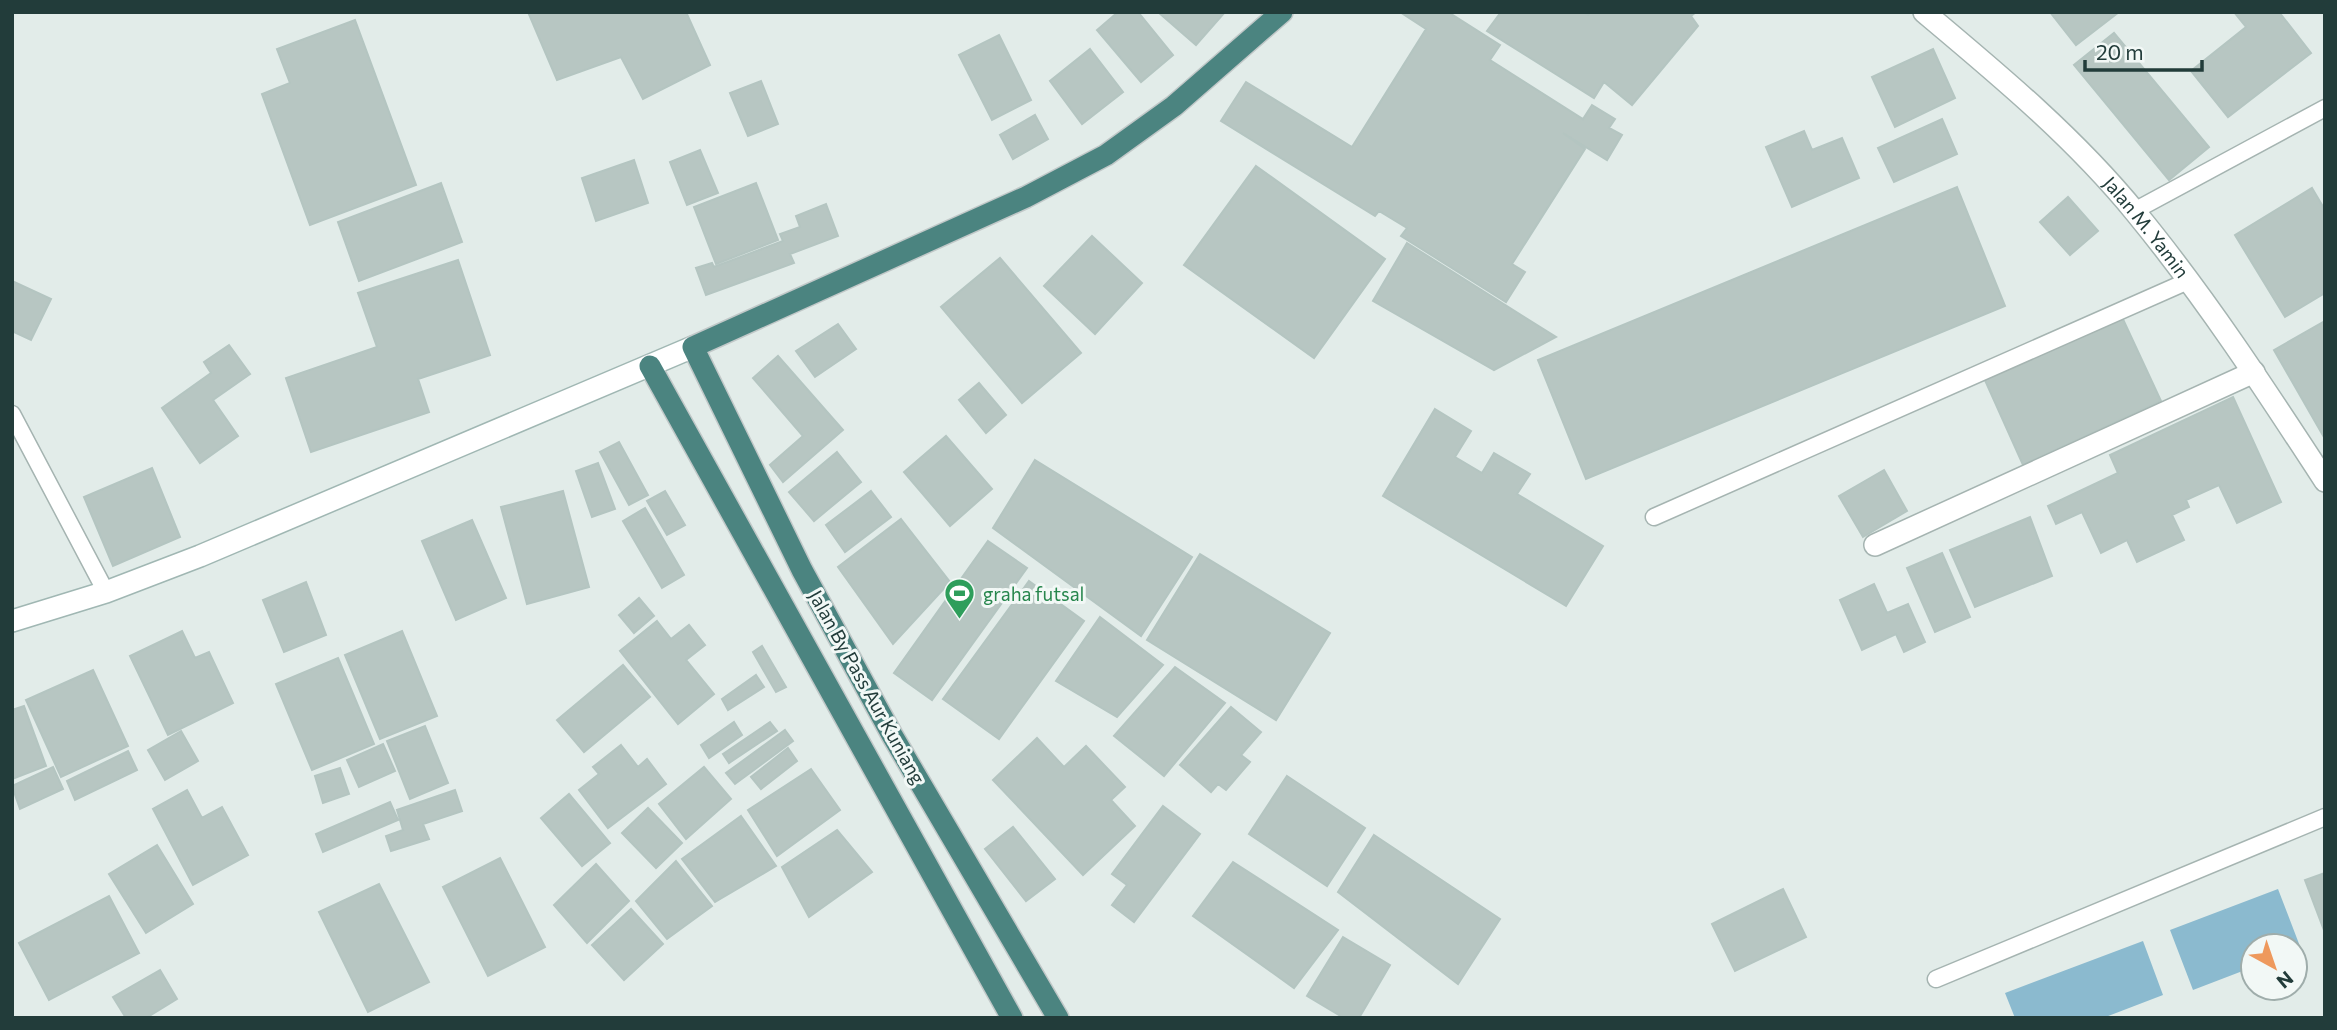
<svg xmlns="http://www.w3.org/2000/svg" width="2337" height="1030" viewBox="0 0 2337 1030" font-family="Commissioner,sans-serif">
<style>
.water{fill:#8bbacf}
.building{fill:#b7c6c2;stroke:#b4c5c1;stroke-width:2}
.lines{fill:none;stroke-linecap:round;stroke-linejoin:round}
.service-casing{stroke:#a5b4b1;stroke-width:19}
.minor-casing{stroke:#a5b4b1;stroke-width:24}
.tertiary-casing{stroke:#a5b4b1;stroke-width:24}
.secondary-casing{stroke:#a0b7b3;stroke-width:24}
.trunk-casing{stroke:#c1c8c8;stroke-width:24}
.service{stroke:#fff;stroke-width:16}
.minor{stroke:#fff;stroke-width:21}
.tertiary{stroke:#fff;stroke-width:21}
.secondary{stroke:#fff;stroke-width:21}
.trunk{stroke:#4b8480;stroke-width:21}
.labels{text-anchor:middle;stroke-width:6;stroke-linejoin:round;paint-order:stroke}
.street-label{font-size:19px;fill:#223c3a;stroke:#f2f8f6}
.leisure-label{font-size:19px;fill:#27864d;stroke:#f2f8f6;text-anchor:start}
</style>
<rect width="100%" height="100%" fill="#e2ece9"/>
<!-- water -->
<path class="water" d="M2278 889 2301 949 2295 951V946H2253V967L2193 990 2170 930Z
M2143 941 2163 995 2103 1018H2015L2005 993Z"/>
<!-- building -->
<path class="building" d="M528 12H686L710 65 643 99 621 57 557 80Z
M1118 12H1138L1173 55 1141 82 1097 30Z
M1158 12H1225L1196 45Z
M1400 12H1448L1500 45 1490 60 1583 119 1592 105 1615 119 1609 128 1622 135 1607 160 1563 133 1585 149 1512 264 1525 272 1506 302 1401 236 1407 228 1379 211 1375 216 1221 121 1246 82 1352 147 1426 29Z
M1501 12H1583L1588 15 1590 12H1696L1691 16 1698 26 1632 105 1604 82 1594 98 1487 31Z
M2050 12H2119L2076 45Z
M2234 12H2279L2311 53 2228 117 2191 71 2246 27Z
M355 20 416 185 310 225 262 94 290 83 277 49Z
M2114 33 2209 147 2169 180 2074 65Z
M999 35 1031 100 992 120 959 55Z
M1090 49 1123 92 1082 124 1050 81Z
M1933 49 1955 98 1895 127 1872 77Z
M761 81 778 124 748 136 730 93Z
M1035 115 1048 139 1013 159 1000 135Z
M1942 119 1957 154 1894 182 1878 148Z
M1804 131 1812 150 1842 138 1859 178 1792 207 1766 147Z
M700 150 718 193 687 205 670 162Z
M634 160 648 203 596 221 582 178Z
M1256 166 1385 259 1314 358 1184 265Z
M441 183 462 242 359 281 338 222Z
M756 183 778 240 716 264 694 207Z
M1957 187 2005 306 1586 479 1538 360Z
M2312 188 2325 210V293L2285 317 2235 235Z
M2068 197 2098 231 2070 255 2040 222Z
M826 204 838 236 790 254 794 263 706 295 696 268 712 263 714 267 783 241 780 234 800 227 796 216Z
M1092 236 1142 283 1095 334 1044 286Z
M1407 243 1556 337 1494 370 1373 301Z
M1000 258 1081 353 1022 403 941 307Z
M458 260 490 355 418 379 429 412 311 452 286 378 377 347 358 293Z
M12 281 51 299 31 340 12 331Z
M2121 315 2161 401 2023 465 1984 378Z
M2325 321V439L2274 350Z
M838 324 856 349 815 377 796 351Z
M229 345 250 374 213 400 238 436 200 463 162 408 211 373 204 362Z
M778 356 843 430 783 482 770 465 803 436 753 378Z
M979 383 1006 415 986 433 959 400Z
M2233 397 2281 502 2237 523 2219 485 2186 500 2189 507 2172 515 2184 540 2137 562 2127 540 2101 553 2082 512 2056 524 2048 506 2118 473 2110 455Z
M1435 409 1471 431 1455 457 1482 473 1494 453 1530 474 1517 494 1603 546 1566 606 1383 496Z
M946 436 992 489 950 526 904 472Z
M619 442 648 495 629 505 600 452Z
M837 452 861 482 814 521 789 492Z
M1035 460 1192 557 1141 636 993 528Z
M598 463 615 509 592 517 576 471Z
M152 468 180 537 113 566 84 497Z
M1884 470 1907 511 1863 537 1839 496Z
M563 491 589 587 527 604 501 507Z
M665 491 685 525 667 535 647 501Z
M871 491 891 517 845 552 826 525Z
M645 508 684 575 662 588 623 521Z
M2030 517 2052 576 1975 607 1950 550Z
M901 519 950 582 893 644 838 567Z
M472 520 506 598 456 620 422 541Z
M988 541 1027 568 932 700 894 673Z
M1942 553 1970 617 1935 632 1907 568Z
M1200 554 1330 633 1276 720 1147 640Z
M1029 581 1084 621 999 739 943 699Z
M306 582 326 635 284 652 263 600Z
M1874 584 1887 613 1908 604 1925 642 1904 652 1896 634 1862 650 1840 600Z
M639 598 654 616 634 633 619 615Z
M1100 617 1163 665 1117 717 1056 681Z
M657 621 671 639 689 625 705 645 686 660 714 694 678 724 620 651Z
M182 631 195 658 209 652 233 703 168 735 130 656Z
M402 631 437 716 380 739 345 655Z
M762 646 786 687 776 692 753 652Z
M338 658 374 744 312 770 276 684Z
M623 665 650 697 584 752 557 720Z
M1175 667 1225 703 1164 776 1114 736Z
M93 670 128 746 61 777 26 700Z
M756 675 764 687 728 710 722 699Z
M24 706 46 766 12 779V710Z
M1231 707 1261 732 1241 755 1250 762 1226 790 1218 784 1211 792 1180 765Z
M734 722 742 735 709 758 701 745Z
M770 722 777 731 729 763 723 754Z
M425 726 448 783 410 799 387 741Z
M785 730 793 741 735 784 726 773Z
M181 731 198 761 165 780 148 750Z
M1037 738 1064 767 1086 746 1125 787 1111 800 1135 826 1083 875 993 780Z
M383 744 395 771 359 787 347 760Z
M621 745 638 767 647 759 666 784 608 828 579 790 599 774 593 767Z
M788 748 797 761 761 789 751 777Z
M128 751 137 770 75 800 67 781Z
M53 767 63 789 20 809 12 786Z
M704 767 731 799 686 839 659 804Z
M340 768 349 794 323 803 315 776Z
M811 769 840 810 777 856 748 810Z
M1287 776 1365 828 1327 886 1249 834Z
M187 790 202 818 222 807 248 855 193 885 153 809Z
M455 790 462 811 423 824 429 839 391 851 386 836 403 830 397 810Z
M569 794 610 843 582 866 541 818Z
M390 802 398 820 323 852 316 834Z
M1163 806 1200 834 1134 922 1112 905 1127 885 1112 874Z
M648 808 682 843 656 868 622 833Z
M741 816 776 866 715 902 682 859Z
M1013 827 1055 879 1026 901 985 849Z
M837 830 872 872 809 917 782 867Z
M1374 835 1500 919 1458 984 1338 892Z
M157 845 193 904 146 933 109 874Z
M500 858 545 947 488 976 443 887Z
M676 861 712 906 667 939 636 901Z
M1233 862 1338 930 1294 988 1193 916Z
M596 864 629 901 587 943 554 905Z
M2325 873V933L2305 880Z
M379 884 429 982 368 1012 319 912Z
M1783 889 1806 937 1735 971 1712 924Z
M109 896 139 953 49 1000 19 943Z
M631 909 663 944 624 980 592 945Z
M1343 937 1390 965 1359 1018H1344L1307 996Z
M160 970 177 999 146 1018H126L113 997Z"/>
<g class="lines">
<defs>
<path id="service" d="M2134 211 2325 108
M12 414 106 592
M1654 517 2188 281
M1936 979 2325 817"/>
<path id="minor" d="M1875 545 2254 372"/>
<g id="tertiary">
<path id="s1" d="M1924 12C1998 74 2075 138 2136 213 2205 297 2265 389 2325 481"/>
</g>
<path id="secondary" d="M12 621 106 592 200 556 693 347"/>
<path id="trunk" d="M650 366 1012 1018
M1058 1018 892 735 802 570 693 347 1026 197 1106 155 1174 106 1282 12"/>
</defs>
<!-- service casing -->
<use href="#service" class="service-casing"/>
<!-- minor casing -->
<use href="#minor" class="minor-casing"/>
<!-- tertiary casing -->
<use href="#tertiary" class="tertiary-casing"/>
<!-- secondary casing -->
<use href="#secondary" class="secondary-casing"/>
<!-- trunk casing -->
<use href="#trunk" class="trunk-casing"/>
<!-- service -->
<use href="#service" class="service"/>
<!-- minor -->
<use href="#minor" class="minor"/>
<!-- tertiary -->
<use href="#tertiary" class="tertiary"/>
<!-- secondary -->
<use href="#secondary" class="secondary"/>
<!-- trunk -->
<use href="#trunk" class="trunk"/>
</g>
<!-- icons -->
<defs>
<symbol id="stadium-pin" viewBox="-11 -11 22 30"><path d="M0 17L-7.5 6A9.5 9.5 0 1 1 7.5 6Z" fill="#2e9e5b" stroke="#f2f8f6"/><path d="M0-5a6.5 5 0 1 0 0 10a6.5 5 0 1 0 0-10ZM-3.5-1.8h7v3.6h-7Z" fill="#fff"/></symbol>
</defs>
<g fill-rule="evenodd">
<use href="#stadium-pin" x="942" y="576" width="35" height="47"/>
</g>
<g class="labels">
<!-- street labels -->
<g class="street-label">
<text dy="7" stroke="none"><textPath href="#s1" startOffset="310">Jalan M. Yamin</textPath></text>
<text transform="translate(867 687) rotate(61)" y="7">Jalan By Pass Aur Kuniang</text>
</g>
<!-- leisure labels -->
<g class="leisure-label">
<text x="983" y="601">graha futsal</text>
</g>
</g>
<!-- border -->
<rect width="2337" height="1030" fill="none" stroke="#223c3a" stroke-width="28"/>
<!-- north arrow -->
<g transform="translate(2274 967) rotate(140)"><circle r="33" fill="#f2f8f6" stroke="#9fadab" stroke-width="2"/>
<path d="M0-5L12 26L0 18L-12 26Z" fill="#ee995d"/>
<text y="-10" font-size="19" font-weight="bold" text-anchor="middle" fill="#223c3a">N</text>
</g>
<!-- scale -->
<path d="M2085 60v10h117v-10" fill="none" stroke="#223c3a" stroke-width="3.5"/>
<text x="2096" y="60" font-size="21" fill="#223c3a" stroke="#f2f8f6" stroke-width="5" paint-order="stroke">20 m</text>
</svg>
